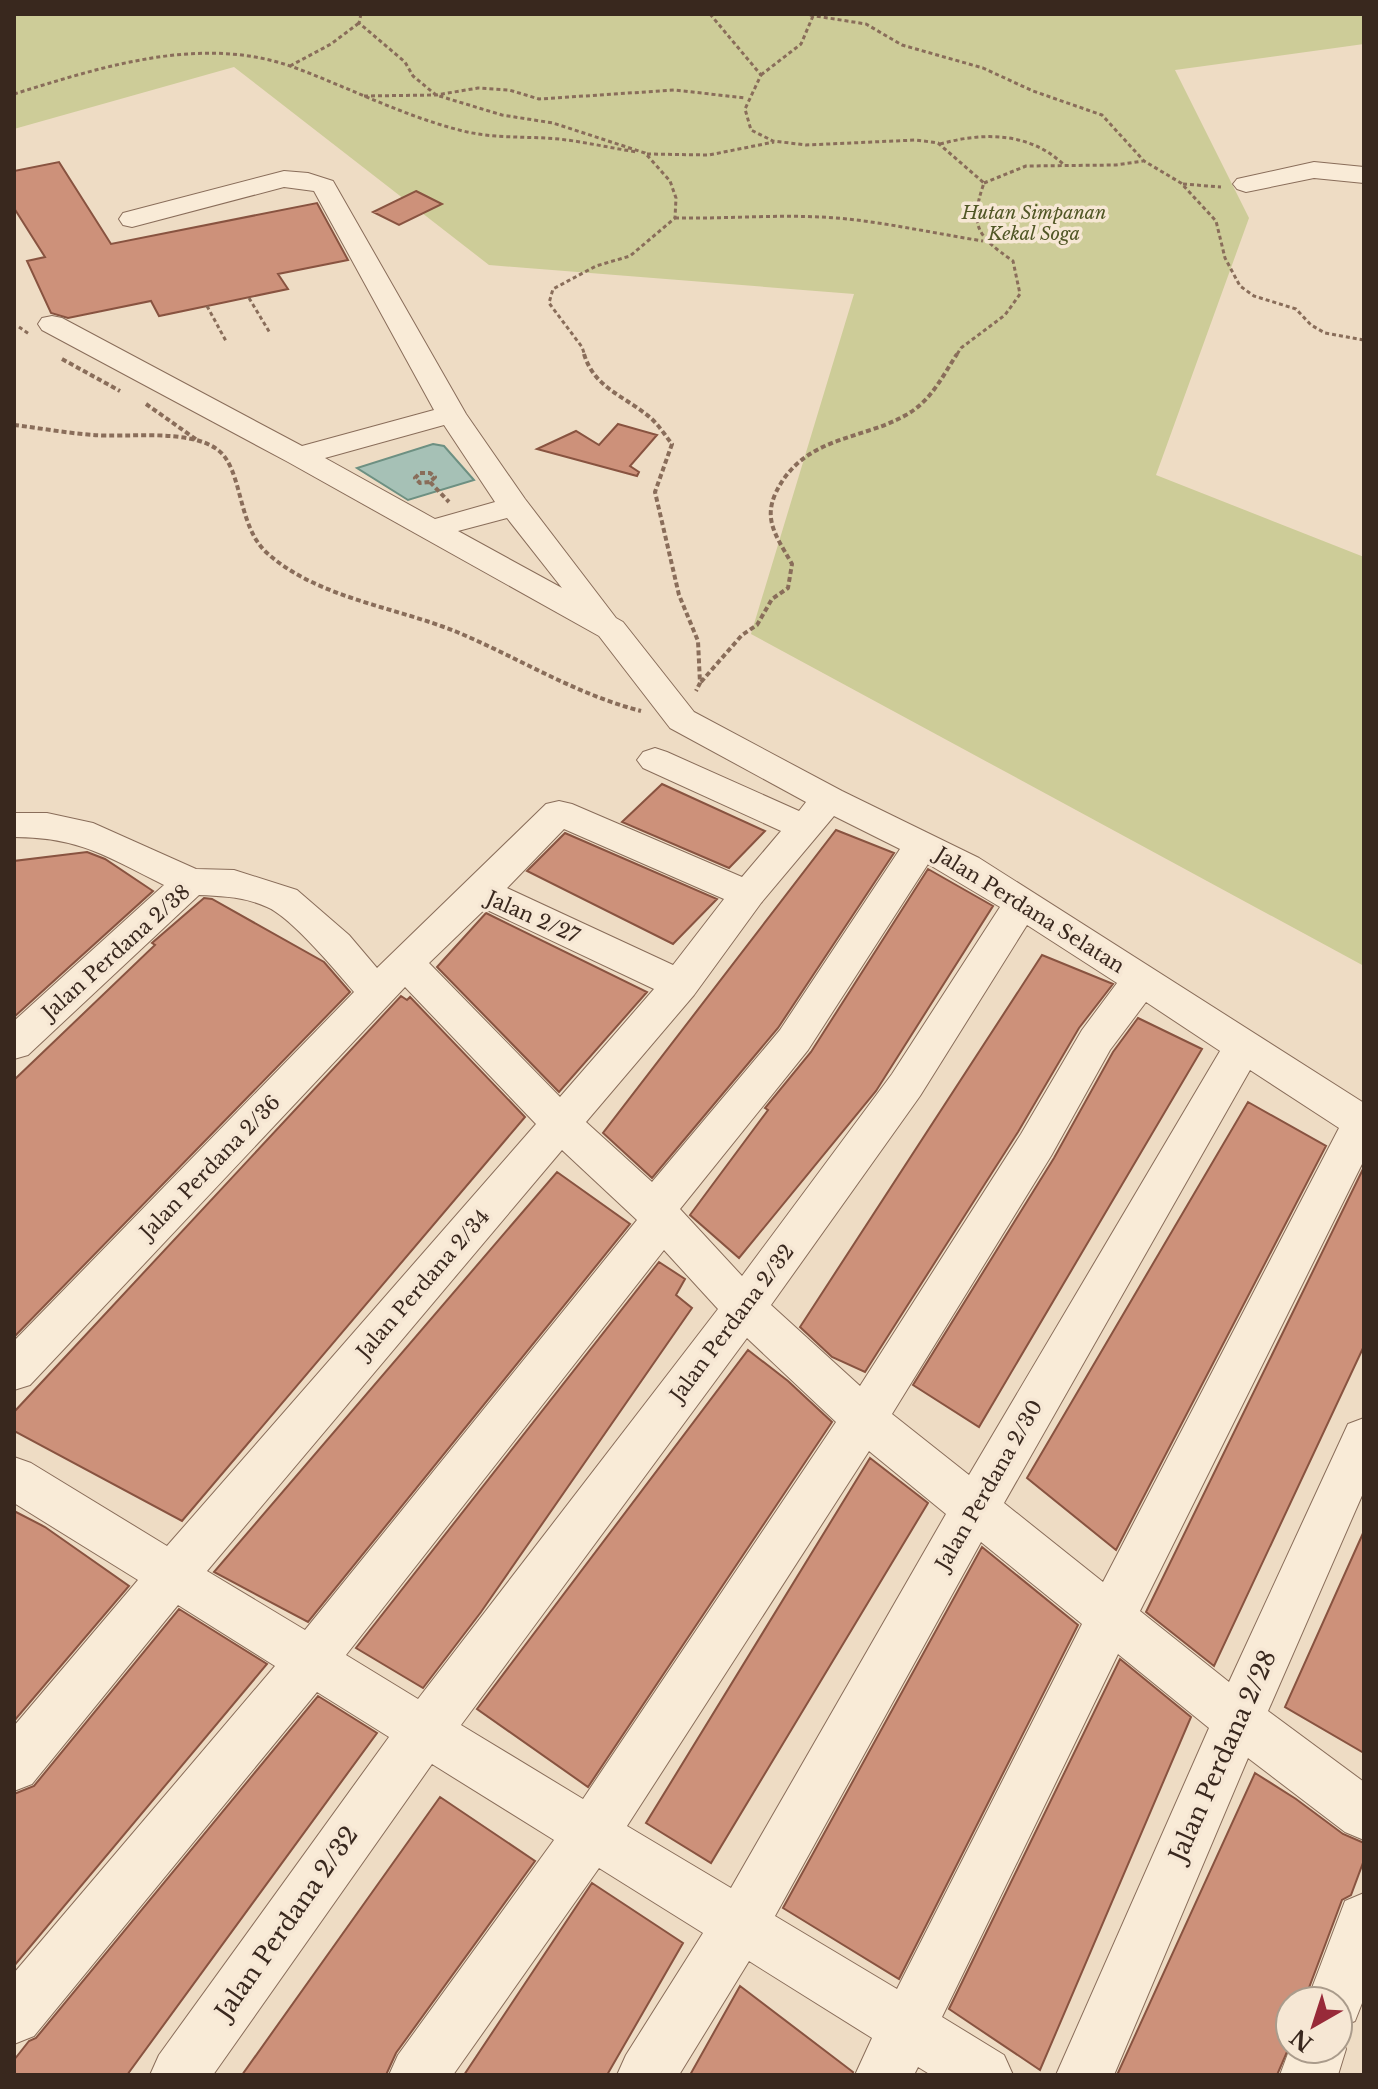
<svg xmlns="http://www.w3.org/2000/svg" width="1378" height="2089" viewBox="0 0 1378 2089" font-family="'Libre Baskerville',serif">
<style>
.green{fill:#cdcc98}
.water{fill:#a6c1b6;stroke:#6d9082;stroke-width:2}
.building{fill:#cd917a;stroke:#885340;stroke-width:2}
.lines{fill:none;stroke-linecap:round;stroke-linejoin:round}
.minor-casing{stroke:#896d5a;stroke-width:2}
.path-far1{stroke:#896d5a;stroke-width:3;stroke-dasharray:4 3;stroke-linecap:butt}
.path{stroke:#896d5a;stroke-width:4;stroke-dasharray:5 3;stroke-linecap:butt}
.minor{fill:#f9ebd7;fill-rule:evenodd}
.labels{text-anchor:middle;stroke-width:7;stroke-linejoin:round;paint-order:stroke}
.far-park-label{font-size:18px;font-style:italic;fill:#505625;stroke:#f6e7d4}
.street-label{font-size:20px;fill:#39281e;stroke:#f6e7d4}
.near-street-label{font-size:24px;fill:#39281e;stroke:#f6e7d4}
</style>
<rect width="100%" height="100%" fill="#eedcc4"/>
<!-- green -->
<path class="green" d="M14 14H1364V44L1175 70 1249 218 1156 475 1364 557V966L751 634 854 294 489 265 234 67 14 129Z"/>
<!-- water -->
<path class="water" d="M433 444 444 446 474 480 408 500 357 468Z"/>
<!-- building -->
<path class="building" d="M59 162 111 244 317 203 348 260 278 274 288 289 159 316 151 301 68 318 51 313 27 261 45 257 14 208V171Z
M416 191 442 204 399 225 373 212Z
M618 424 657 435 630 466 639 472 637 476 537 449 576 431 599 445Z
M662 784 765 831 729 868 622 822Z
M836 830 894 853 778 1028 652 1178 603 1133Z
M565 833 717 899 673 944 527 871Z
M87 852 105 859 153 891 14 1017V861Z
M928 869 993 906 876 1091 739 1258 690 1215 768 1110 765 1108 811 1052Z
M204 898 212 899 324 962 350 992 14 1337V1080L155 945 152 943Z
M486 913 647 992 559 1092 437 967Z
M1042 955 1113 984 1079 1028 1018 1132 865 1372 832 1357 800 1327Z
M401 996 407 1000 410 997 525 1117 182 1521 14 1431V1412Z
M1138 1018 1202 1049 979 1427 913 1385 1054 1158 1113 1052Z
M1248 1102 1326 1146 1116 1550 1027 1478Z
M1364 1167V1346L1214 1666 1146 1612Z
M557 1172 630 1224 308 1622 214 1572Z
M659 1262 685 1279 676 1295 692 1308 481 1612 423 1688 356 1648Z
M748 1350 788 1381 832 1422 588 1787 477 1709Z
M870 1458 928 1503 711 1863 646 1823Z
M14 1511 45 1527 129 1586 14 1721Z
M1364 1531V1753L1285 1707Z
M982 1547 1078 1625 899 1979 783 1908Z
M179 1609 267 1664 14 1966V1794L34 1786Z
M1120 1659 1191 1717 1040 2070 949 2009Z
M318 1696 377 1733 127 2075H14V2060L29 2041 36 2038Z
M1255 1773 1296 1799 1343 1834 1364 1843V1860L1351 1895 1342 1900 1304 2001H1290V2045L1277 2075H1117Z
M440 1797 535 1861 396 2053 386 2075H242Z
M592 1883 683 1943 607 2075H464Z
M740 1986 853 2072 852 2075H690Z"/>
<g class="lines">
<defs>
<path id="minor" d="M1314 162 1364 167V183L1314 178 1246 192 1237 189 1233 184 1237 179Z
M284 171 308 173 333 181 466 414 525 499 616 618 623 622 694 712 842 791 979 858 1364 1103V1160L1140 1611 1229 1682 1348 1424 1364 1418V1491L1268 1711 1364 1782V1840L1345 1832 1248 1758 1114 2075H1056L1209 1728 1118 1654 942 2017 1004 2055 1013 2075H931L918 2067 914 2075H855L872 2038 749 1961 679 2075H617L626 2055 703 1933 599 1868 453 2075H389L398 2055 554 1840 432 1764 213 2075H150L159 2055 389 1737 317 1692 34 2036 14 2044V1973L275 1666 178 1605 32 1784 14 1791V1726L138 1580 14 1503V1457L31 1463 167 1546 536 1124 405 987 30 1385 14 1390V1341L354 992C336 971 291 917 267 907 245 897 223 896 199 895L28 1055 14 1059V1021L164 885C108 857 79 837 14 837V813H47L93 823 196 869 234 870 297 890 349 935 377 968 546 804 559 801 572 804 742 877 781 831 643 768 637 760 643 752 655 748 667 752 799 811 806 802 670 728 599 636 288 462 42 330 38 324 42 318 52 316 62 318 302 446 434 410 314 191 284 187 132 227 123 225 119 219 123 213ZM444 425 495 502 435 519 325 458ZM507 518 562 588 458 531ZM834 816 900 849 780 1030 652 1182 586 1122 694 995 761 903ZM564 829 724 899 673 965 507 888ZM928 864 1000 907 892 1074 742 1276 680 1209 808 1050ZM485 909 654 989 560 1097 429 963ZM1027 925 1117 983 1082 1030 1021 1134 860 1386 771 1305 920 1096ZM1146 1002 1220 1051 969 1475 892 1414 1051 1156 1110 1050ZM1250 1070 1339 1128 1103 1582 1004 1503ZM562 1150 637 1220 305 1630 207 1571ZM664 1250 718 1309 418 1699 346 1655ZM747 1338 836 1422 583 1799 461 1725ZM869 1451 946 1514 731 1888 627 1826ZM981 1542 1082 1624 897 1989 775 1916Z
M1364 1893V1998L1355 2021 1338 2028V2001H1307L1345 1901Z
M1338 2029 1346 2049 1338 2075H1280L1290 2048 1338 2049Z"/>
</defs>
<!-- minor casing -->
<use href="#minor" class="minor-casing"/>
<!-- path-far1 -->
<path class="path-far1" d="M361 14 359 23 405 62 413 76 436 95 502 115 553 123 645 153 670 181 676 198 675 218 630 256 596 266 553 289 549 303 582 347 585 356
M710 14 761 75 745 109 751 130 773 141 806 145 916 140 938 143 984 183C969 226 977 236 1013 261L1020 294 1005 315 961 348 956 356
M803 14 866 24 902 45 983 68 1033 91 1102 115 1144 161 1181 183 1216 221 1225 258 1240 286 1254 296 1296 309 1311 325 1325 333 1364 340
M290 66 331 44 359 23
M761 75 801 44 813 16
M14 94C102 67 201 34 293 67 350 88 403 116 463 131 495 139 527 136 559 139 585 142 611 148 637 152
M364 96 436 95 478 88 509 90 539 99 675 90 745 98
M940 144C983 132 1029 132 1063 164
M647 154 709 155 774 142
M984 183 1026 166 1116 165 1143 161
M1183 184 1221 187
M675 218C733 219 791 213 848 219 893 224 938 234 983 241
M249 298 270 333
M207 306 227 343
M19 327 29 334"/>
<!-- path -->
<path class="path" d="M584 354C594 387 622 395 647 415 657 422 664 434 672 444L655 492 679 595 698 641 700 683 696 691
M62 359 120 391
M146 404 197 440
M14 425C40 428 66 433 93 435 127 438 189 428 218 450 243 469 237 526 267 553 317 598 396 607 457 632 519 658 575 694 641 711
M420 473H430L435 477 430 482 420 483 415 478Z
M430 482 449 502
M701 682 742 635 757 625 772 599 788 588 792 564C773 531 760 515 783 480 813 436 864 439 906 415 931 401 942 377 957 354"/>
<!-- minor -->
<use href="#minor" class="minor"/>
</g>
<g class="labels">
<!-- far-park labels -->
<g class="far-park-label">
<text x="1034" y="219">Hutan Simpanan<tspan x="1034" dy="21">Kekal Soga</tspan></text>
</g>
<!-- street labels -->
<g class="street-label">
<text transform="translate(1030 910) rotate(32)" y="7">Jalan Perdana Selatan</text>
<text transform="translate(533 917) rotate(24)" y="7">Jalan 2/27</text>
<text transform="translate(116 952) rotate(-42)" y="7">Jalan Perdana 2/38</text>
<text transform="translate(210 1167) rotate(-46)" y="7">Jalan Perdana 2/36</text>
<text transform="translate(423 1284) rotate(-49)" y="7">Jalan Perdana 2/34</text>
<text transform="translate(732 1323) rotate(-53)" y="7">Jalan Perdana 2/32</text>
<text transform="translate(989 1485) rotate(-60)" y="7">Jalan Perdana 2/30</text>
</g>
<!-- near-street labels -->
<g class="near-street-label">
<text transform="translate(1223 1756) rotate(-66)" y="8">Jalan Perdana 2/28</text>
<text transform="translate(287 1923) rotate(-55)" y="8">Jalan Perdana 2/32</text>
</g>
</g>
<!-- border -->
<rect width="1378" height="2089" fill="none" stroke="#39281e" stroke-width="32"/>
<!-- north arrow -->
<g transform="translate(1314 2025) rotate(219)"><circle r="38" fill="#f6e7d4" stroke="#aa9b8b" stroke-width="2"/>
<path d="M0-6L14 30L0 20L-14 30Z" fill="#982a39"/>
<text y="-12" font-size="22" font-weight="bold" text-anchor="middle" fill="#39281e">N</text>
</g>
</svg>
